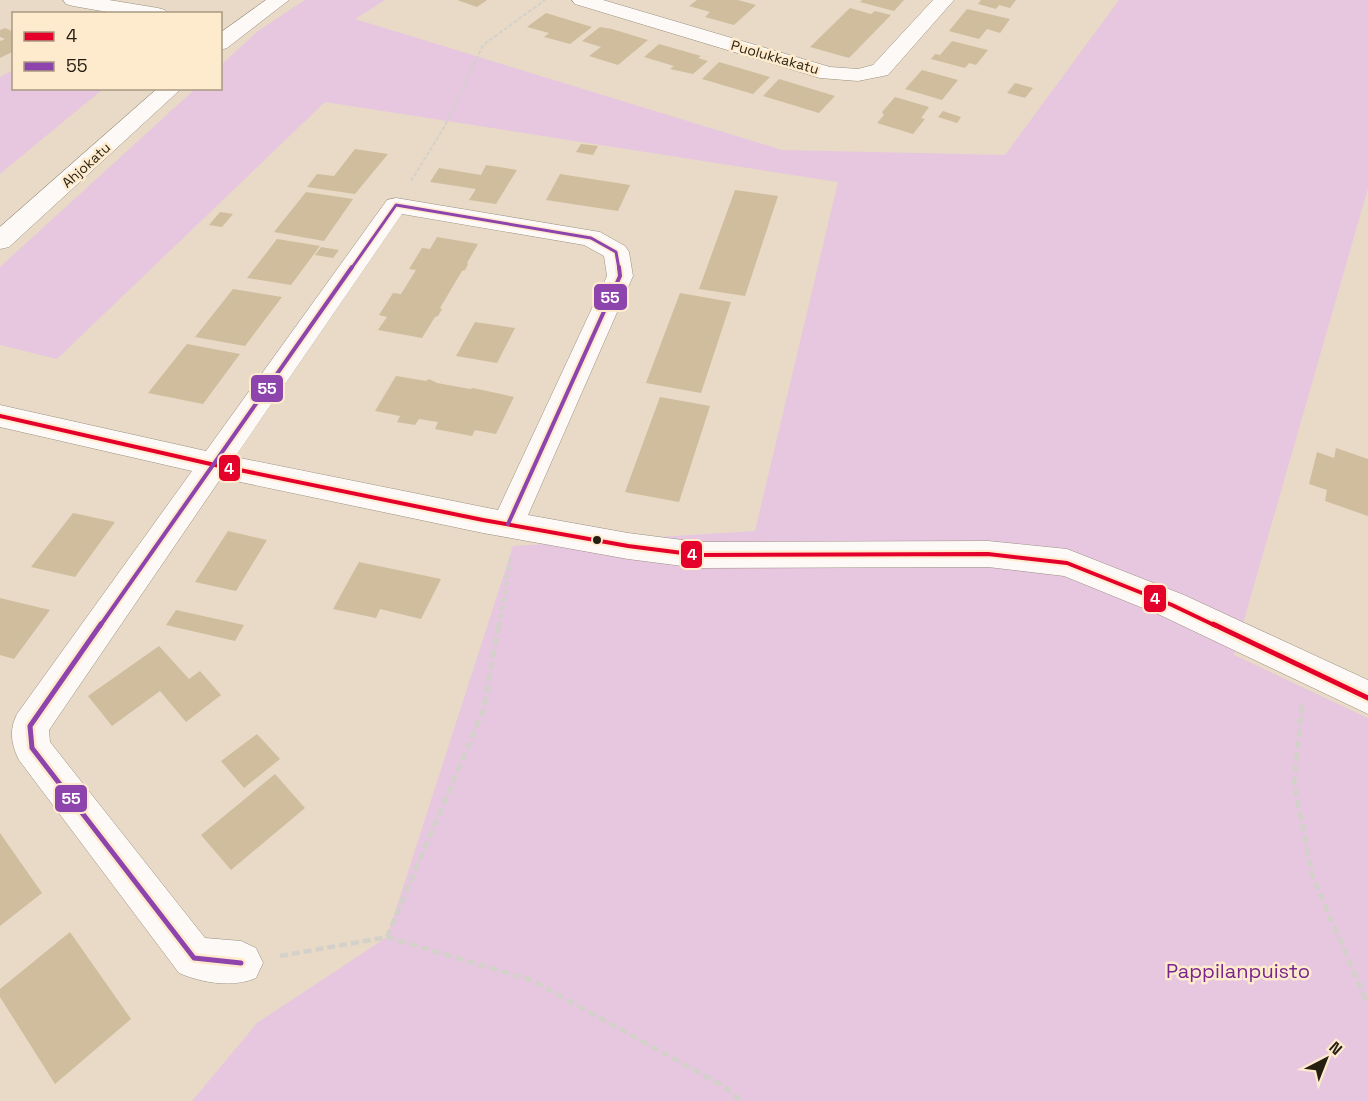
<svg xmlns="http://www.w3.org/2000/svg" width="1368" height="1101" viewBox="0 0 1368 1101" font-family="'Space Grotesk',sans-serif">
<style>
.green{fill:#e7c6e0}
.building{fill:#cfbd9e}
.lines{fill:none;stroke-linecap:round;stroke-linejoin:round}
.minor-casing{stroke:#9a9081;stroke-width:1}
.path-far2{stroke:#d4d1ca;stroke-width:2;stroke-dasharray:4 2;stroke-linecap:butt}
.path-far1{stroke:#d4d1ca;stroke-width:4;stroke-dasharray:5 3;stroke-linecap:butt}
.path{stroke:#d4d1ca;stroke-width:4.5;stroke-dasharray:8 4;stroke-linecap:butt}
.minor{fill:#fcf9f6;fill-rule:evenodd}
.bus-1-far1-casing{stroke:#feebce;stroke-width:8}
.bus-1-casing{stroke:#feebce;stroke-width:10}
.bus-2-far2-casing{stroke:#feebce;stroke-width:6}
.bus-2-far1-casing{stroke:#feebce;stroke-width:8}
.bus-2-casing{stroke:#feebce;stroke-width:10}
.bus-1-far1{stroke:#e4002b;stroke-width:4}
.bus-1{stroke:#e4002b;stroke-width:5}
.bus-2-far2{stroke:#8e44ad;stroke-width:3}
.bus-2-far1{stroke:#8e44ad;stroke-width:4}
.bus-2{stroke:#8e44ad;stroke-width:5}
.bus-dot{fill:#261e10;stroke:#feebce;stroke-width:2}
.labels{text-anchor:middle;stroke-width:5;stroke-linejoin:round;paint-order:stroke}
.far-street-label{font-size:14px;fill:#261e10;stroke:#feebce}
.near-park-label{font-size:20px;fill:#79258f;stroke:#feebce}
.line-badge{stroke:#feebce;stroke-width:2}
.badge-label{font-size:16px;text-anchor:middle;font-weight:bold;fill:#fff}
</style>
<rect width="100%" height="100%" fill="#e8dac6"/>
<!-- green -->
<path class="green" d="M305 0H385L355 19 782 150 1005 155 1119 0H1368V188L1234 655 1368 718V1101H192L257 1023 387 937 513 546 755 531 838 182 325 102 57 359 0 345V267L195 89 220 88 221 65 258 31Z
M13 70 14 88 103 89 0 174V77Z"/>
<!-- building -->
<path class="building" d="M457 0H487L477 7Z
M697 0H738L756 5 734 25 705 17 710 12 689 6Z
M862 0H904L894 11 860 2Z
M981 0H1016L1010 8 999 5 996 9 978 4Z
M850 8 871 14 875 11 891 15 849 58 810 47Z
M967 9 1010 19 1000 33 987 29 979 39 949 31Z
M546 13 592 27 570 44 559 41 544 37 549 33 527 27Z
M600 27 612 29 648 40 618 65 589 56 601 47 582 41Z
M5 28 14 32V51L0 58V41L5 39 0 37V30Z
M952 41 988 50 976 65 969 63 965 68 931 59 935 54 940 55Z
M659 44 701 56 698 58 708 61 693 74 670 69 674 66 644 57Z
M719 62 770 77 753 94 702 79Z
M922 70 958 80 942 100 905 89Z
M779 79 835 96 819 113 763 96Z
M1015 83 1033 88 1025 98 1007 93Z
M895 97 929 107 921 118 925 119 913 134 877 123 884 115 882 112Z
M943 111 961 117 957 123 938 117Z
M581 144 598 146 593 155 576 152Z
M355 149 388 154 355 194 307 187 317 174 334 176Z
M486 165 517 170 496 204 469 200 476 189 430 182 439 168 481 175Z
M560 174 630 185 618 211 546 200Z
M735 190 778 196 745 296 699 289Z
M306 192 353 199 324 241 274 232Z
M220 212 233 214 222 227 209 225Z
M437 237 478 244 467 263 468 264 465 270 462 271 440 308 442 309 438 316 435 317 422 338 378 330 387 317 379 315 393 293 401 294 416 270 409 269 422 248 430 249Z
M277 239 320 246 291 285 247 278Z
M321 247 339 250 333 258 315 255Z
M233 289 282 297 245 346 195 337Z
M680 293 731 302 701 393 646 383Z
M475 322 515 328 497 363 456 356Z
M187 344 240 354 203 404 148 393Z
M396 376 426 381 429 379 437 383 470 389 473 388 514 397 496 434 475 430 472 436 435 429 438 422 419 419 415 425 397 422 400 416 375 411Z
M660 397 710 406 679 502 625 492Z
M1336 448 1368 459V516L1325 501 1327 490 1309 484 1317 452 1334 458Z
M73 513 115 522 75 577 31 567Z
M228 531 267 540 236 591 195 582Z
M359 562 441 579 421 619 380 609 376 618 333 609Z
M0 598 50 610 14 659 0 655Z
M176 610 244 625 235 641 166 625Z
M159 646 189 679 200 671 221 695 186 722 160 691 112 726 88 696Z
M257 734 280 759 244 788 221 761Z
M275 774 305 808 231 870 201 835Z
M0 833 42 893 0 926Z
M70 932 131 1019 55 1084 0 997V989Z"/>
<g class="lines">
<defs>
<path id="minor" d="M63 0H109L158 8 165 10 168 14H119L73 6 66 4Z
M266 0H289L227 48 220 50V33Z
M572 0H603L830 67 858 69 873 65 933 0H954L888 75 858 81 820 78 575 4Z
M158 88H182L9 247 0 249V227Z
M396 198 600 232 625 246 629 252 633 276 528 515 628 533 698 542 988 541 1067 549 1184 595 1368 680V714L1160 615 1064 576 988 567 698 568 628 559 483 533 221 478 49 730 50 742 205 938 241 941 256 948 263 963 256 978C233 988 202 983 179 973L19 760C11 744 9 730 17 714L192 471 0 427V405L206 451 387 200ZM402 214 584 245 604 256 607 276 498 510 235 457Z"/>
</defs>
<!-- minor casing -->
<use href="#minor" class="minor-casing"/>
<!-- path-far2 -->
<path class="path-far2" d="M411 181 445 126 483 45 545 0"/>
<!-- path-far1 -->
<path class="path-far1" d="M499 626 511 558"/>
<!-- path -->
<path class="path" d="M1302 705 1294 784 1313 878 1368 1005
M387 937 483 711 499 624
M280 956 387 937 531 980 725 1087 741 1101"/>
<!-- minor -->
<use href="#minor" class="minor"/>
<defs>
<path id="bus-1-far1" d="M0 416 215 465 483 520 628 546 698 555 988 554 1067 563 1172 605 1216 626"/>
<path id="bus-1" d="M1213 624 1368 698"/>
<path id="bus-2-far2" d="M351 269 396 205 591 238 616 252 619 269"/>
<path id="bus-2-far1" d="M508 524 620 276 619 267
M100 626 352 267"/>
<path id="bus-2" d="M101 624 30 726 32 748 194 958 241 963"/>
</defs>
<!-- bus-1-far1 casing -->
<use href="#bus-1-far1" class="bus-1-far1-casing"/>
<!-- bus-1 casing -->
<use href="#bus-1" class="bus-1-casing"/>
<!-- bus-2-far2 casing -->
<use href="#bus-2-far2" class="bus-2-far2-casing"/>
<!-- bus-2-far1 casing -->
<use href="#bus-2-far1" class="bus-2-far1-casing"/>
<!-- bus-2 casing -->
<use href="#bus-2" class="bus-2-casing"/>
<!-- bus-1-far1 -->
<use href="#bus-1-far1" class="bus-1-far1"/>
<!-- bus-1 -->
<use href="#bus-1" class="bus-1"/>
<!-- bus-2-far2 -->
<use href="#bus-2-far2" class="bus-2-far2"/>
<!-- bus-2-far1 -->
<use href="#bus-2-far1" class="bus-2-far1"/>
<!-- bus-2 -->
<use href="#bus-2" class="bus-2"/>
</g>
<!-- markers -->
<circle class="bus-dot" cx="597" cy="540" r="5"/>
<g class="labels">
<!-- far-street labels -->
<g class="far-street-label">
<text transform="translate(775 57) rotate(16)" y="5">Puolukkakatu</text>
<text transform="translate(86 165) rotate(-42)" y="5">Ahjokatu</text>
</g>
<!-- near-park labels -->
<g class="near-park-label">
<text x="1238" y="978">Pappilanpuisto</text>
</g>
</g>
<g class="line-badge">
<rect x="593" y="283" width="35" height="28" rx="6" fill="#8e44ad"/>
<rect x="250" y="374" width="34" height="29" rx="6" fill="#8e44ad"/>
<rect x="218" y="454" width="23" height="28" rx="6" fill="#e4002b"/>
<rect x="680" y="540" width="23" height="29" rx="6" fill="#e4002b"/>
<rect x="1143" y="584" width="24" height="29" rx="6" fill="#e4002b"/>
<rect x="54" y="784" width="34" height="29" rx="6" fill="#8e44ad"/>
</g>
<g class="badge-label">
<text x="610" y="303">55</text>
<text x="267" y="394">55</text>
<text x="229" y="474">4</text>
<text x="692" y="560">4</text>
<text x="1155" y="604">4</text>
<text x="71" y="804">55</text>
</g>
<!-- legend -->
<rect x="12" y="12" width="210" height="78" fill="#feebce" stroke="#a89982" stroke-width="1.5"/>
<rect x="24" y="32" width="30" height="9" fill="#e4002b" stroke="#a89982" stroke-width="1.5"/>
<text x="66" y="42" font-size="18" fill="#261e10">4</text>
<rect x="24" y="62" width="30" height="9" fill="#8e44ad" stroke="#a89982" stroke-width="1.5"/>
<text x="66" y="72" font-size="18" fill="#261e10">55</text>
<!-- north arrow -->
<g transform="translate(1326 1059) rotate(42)" stroke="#feebce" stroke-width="4.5" paint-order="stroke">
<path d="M0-4.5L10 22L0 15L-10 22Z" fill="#261e10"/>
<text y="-9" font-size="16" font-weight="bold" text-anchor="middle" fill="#261e10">N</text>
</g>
</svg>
